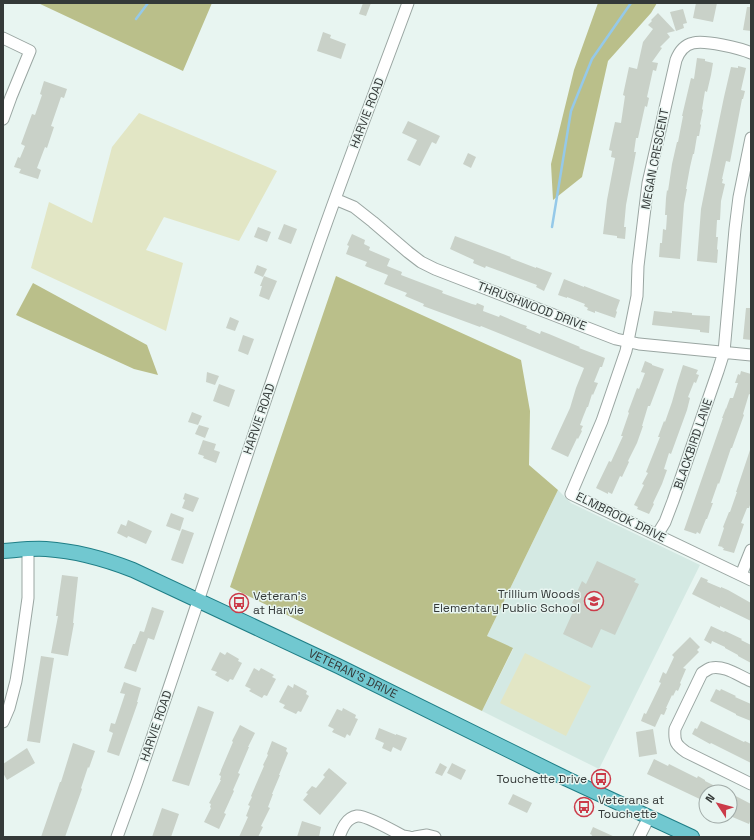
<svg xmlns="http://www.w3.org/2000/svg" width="754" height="840" viewBox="0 0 754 840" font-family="'Space Grotesk',sans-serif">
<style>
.built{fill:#d4e9e3}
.green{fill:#e2e6c5}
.forest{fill:#babf8a}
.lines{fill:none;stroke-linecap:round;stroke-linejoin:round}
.stream{stroke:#95c9e9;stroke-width:2.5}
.building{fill:#c9d1c8}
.minor-casing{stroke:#9aa6a2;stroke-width:13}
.major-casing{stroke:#1f7e86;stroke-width:16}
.minor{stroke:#fff;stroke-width:11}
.major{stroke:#71c8d0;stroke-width:14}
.labels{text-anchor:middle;stroke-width:3;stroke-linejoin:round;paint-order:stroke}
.street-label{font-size:12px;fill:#343938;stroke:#e8f5f1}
.poi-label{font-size:12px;fill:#343938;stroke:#e8f5f1;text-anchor:end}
</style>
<rect width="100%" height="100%" fill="#e8f5f1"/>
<!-- built -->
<path class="built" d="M558 490 571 503 700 565 599 769 482 711 513 649 487 636Z"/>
<!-- green -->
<path class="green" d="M139 113 277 171 239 241 164 217 146 250 183 263 166 331 31 268 49 202 92 223 112 147Z
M525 653 591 686 566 736 500 703Z"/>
<!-- forest -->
<path class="forest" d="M38 3H212L183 71Z
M598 3H657L651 13 608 61 582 177 553 200 551 164 574 70Z
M336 276 521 360 530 411 529 465 558 490 487 636 513 648 482 711 230 587Z
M33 283 147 345 158 375 134 369 16 315Z"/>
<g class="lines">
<!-- stream -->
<path class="stream" d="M136 19 148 3
M552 227 571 111 592 59 631 3"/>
</g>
<!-- building -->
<path class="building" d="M363 3H371L366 16 359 14Z
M696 3H717L713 22 693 18Z
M747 7H751V31L743 30Z
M683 9 687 23 683 24 684 28 676 31 670 12Z
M658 13 675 31 667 33 670 37 660 47 662 48 652 62 658 63 656 71 653 70 647 97 649 98 647 107 645 106 638 138H636L634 152H636L626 205 624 227H626L625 239 617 238V236L603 234 607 200 615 158 611 157 612 151 609 150 611 140 615 122 621 123 625 96 623 95 629 67 637 69 643 42 653 29 648 25 652 21 651 20Z
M323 32 331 35 330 38 346 44 341 59 317 51Z
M697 58 705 59V61L713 63 711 75 707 92 705 91 702 109 703 110 700 124 701 125 699 136H697L694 154H693L690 167 686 189H687L684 204 680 259 659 257 660 243H662L663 229 666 230 667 215H665L666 198 667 190 668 191 672 164 677 142H678L683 116H682L691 78 694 79Z
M738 66 746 68 741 90 745 91 743 99H742L730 162 726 161 722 179H723L722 183 725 184 721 201 720 220H717L716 237H718L717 249 718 250 717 263 697 261 701 209 704 194 724 97 731 67 738 68Z
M44 81 67 89 64 98 61 97 51 126 54 127 47 148 45 147 37 168 41 170 38 179 19 173 21 169 14 167 18 157 20 158 25 146 21 144 32 114 35 115 42 95 40 94Z
M408 121 440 136 436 144 432 142 420 166 407 160 417 140 402 133Z
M468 153 476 157 471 168 463 164Z
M284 224 297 229 291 244 278 239Z
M258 227 271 232 267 242 254 237Z
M352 234 365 240 364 244 370 247 369 250 390 259 387 266 402 272 401 275 443 291 442 293 472 304 476 305 477 303 484 306 483 311 499 317 500 315 521 324 527 326 526 328 540 334 541 331 549 334 580 347 579 348 605 358 602 367H600L594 382 598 383 593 395 592 394 588 407H587L583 417 580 425 583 426 581 430 582 431 578 439 577 438 568 457 551 449 570 408 576 388 584 368 481 326 480 327 423 306 424 304 405 296 407 293 384 284 388 275 365 266 367 262 346 254 349 246 347 245Z
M455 236 511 257 510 258 536 268V267L552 273 544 291 536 287 537 285 505 273 486 266 485 268 473 263 474 260 450 249Z
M257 265 267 269 263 277 254 273Z
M264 276 277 281 269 300 259 296 262 286H260Z
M564 279 584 287V286L620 300 616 311 617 312 615 318 595 311V313L587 310 588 308 584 306 585 304 567 297V298L558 295Z
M746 308H751V340L743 339Z
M654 311 672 313V311L692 313V315L710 316 709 333 700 332V330L652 325Z
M230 317 239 321 235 331 226 328Z
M243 335 254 339 248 355 238 351Z
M645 361 652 364V365L664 369 650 406H648L642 426H643L637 443 628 461 629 462 622 477 620 476 612 494 608 492V494L596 488 609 461 611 462 623 436H621L629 413 628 412 637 388 639 389 645 373 641 372Z
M683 365 698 370 696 374 699 375 696 383 694 382 688 397 690 398 687 410 671 454 669 453 664 469 667 470 662 484 653 503 654 504 649 514 637 509 638 507 634 505 644 485 642 484 648 473 646 472 660 437H658L664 421 665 422 672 402 677 384Z
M741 371 751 374V395L749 394 743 414 744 415 732 448H731L719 484 718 483 711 503H713L707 519H706L700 534 697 532 696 534 684 530 723 418H722L726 408V409L730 398H733L738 383H735L738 374 740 375Z
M207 372 219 376 215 385 206 382Z
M219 384 235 390 229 407 213 401Z
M192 412 202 416 198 425 188 422Z
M199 425 209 428 205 438 195 434Z
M203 440 216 444 214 450 220 452 216 463 203 458 204 456 198 454Z
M750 450H751V502L749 508H747L741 523 744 524 734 553 723 550 724 548H722L723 547 718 546 724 528 723 527 729 512H730L737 492H736Z
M185 493 199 498 193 512 182 508 185 500 183 499Z
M171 513 184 518 180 531 166 526Z
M128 520 152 531 146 544 128 536 127 538 117 533 121 524 126 526Z
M182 529 194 533 183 564 171 560Z
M597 561 636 579 634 582 639 584 615 635 601 629 592 648 563 634 576 605 572 603 582 581 586 584Z
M62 575 78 577 73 623H74L68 656 51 653 58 616H56Z
M701 577 708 580 707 582 721 588V587L728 590 751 603V621L720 606V608L692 594Z
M152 607 164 611 154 640 148 638 136 672 124 668 133 644H135L140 631 144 632Z
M711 626 724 632 725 631 742 639 741 640 751 645V663L738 656V655L725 648V647L712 641 711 644 704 640Z
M690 637 700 647 697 650 699 652 683 668 686 669 680 683 681 684 678 691 676 690 673 696 672 695 666 708H667L664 715 661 714 655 727 641 721 644 713 646 714 661 683 659 682 663 672 666 674 674 657 672 655Z
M220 652 225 655 227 652 239 659 238 661 242 663 233 680 230 679 228 682 215 675 217 672 211 670Z
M41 656 54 658 40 743 27 741Z
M254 668 259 671 261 668 274 675 272 677 276 679 267 696 264 695 262 698 249 691 251 689 245 686Z
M124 682 141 688 137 702H138L119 756 107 752 113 733 109 731 111 723 115 724 125 694 120 693Z
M294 684 307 691 306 694 309 696 301 712 298 711 296 714 283 708 285 705 279 702 288 685 293 688Z
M716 689 720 691 721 689 736 696 735 697 751 704V721L736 715V714L710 701Z
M198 706 214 712 189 786 172 781Z
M343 708 356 715 355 718 358 719 350 736 347 734 345 738 332 732 334 729 328 726 337 709 342 711Z
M701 721 744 742 745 741 751 744V763L711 743 710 744 692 734 695 728 697 729Z
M240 725 255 733 248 747H249L238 773 240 774 233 790 234 791 224 813 226 814 219 829 204 822 211 808 210 807 211 804 209 803 221 780H220L221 776 219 775 221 771V770L233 742 232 741Z
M379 728 396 735V734L407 738 401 751 393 747 391 752 382 748 384 743 375 739Z
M653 729 657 754 639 757 636 732Z
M272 741 287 748 286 751 288 753 279 775H280L272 794H273L268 807 270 808 261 826 263 827 258 837H239L248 817 246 816 250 806 248 805 252 797 251 796 264 766 263 765 268 755 267 754Z
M73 743 95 751 89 768 88 767 81 788 82 789 65 837H41L60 782H61Z
M27 748 35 763 7 780 3 773V764Z
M654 759 668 766 669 764 697 778 698 776 705 780V781L727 792H706V802L647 774Z
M440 763 447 767 442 776 435 773Z
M452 763 466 770 461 780 447 773Z
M329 768 347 783 320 815 303 800 308 794 306 793 312 786 316 788 325 777 323 775Z
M730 793 751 804V819L749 824 730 816 732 810 730 809Z
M513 794 532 803 527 813 508 804Z
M162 808 179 814 171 837H152Z
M302 821 321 827 319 837H297Z
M593 827 615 837H591L592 835 590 834Z"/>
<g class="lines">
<defs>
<path id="minor" d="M3 38 30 51 11 97 3 119
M751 53C740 48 705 40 693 43 684 45 679 52 676 60L648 183 638 266 637 296 626 351 602 421 571 494 751 580
M335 199 354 207 373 222 408 252 421 262 435 269 616 339 639 344 751 355
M657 535 665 522 673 501 718 371 724 352 735 229 739 197 751 138
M741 575 751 550
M751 681C739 676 725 665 711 668 708 669 705 671 702 673L675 729C674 742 676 745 686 752L751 784
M3 722 9 708 16 681 19 662 28 598V549
M117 837 137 782C196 610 252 436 312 264 342 176 376 90 408 3
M339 837C342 829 346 818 357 816 365 815 394 831 403 836L409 837
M415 837 427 835 435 837
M639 837 649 817"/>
<g id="major">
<path id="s1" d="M3 551C17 550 32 548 46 549 76 551 105 559 133 570L338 666 567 779 692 837"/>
</g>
</defs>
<!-- minor casing -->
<use href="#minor" class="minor-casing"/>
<!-- major casing -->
<use href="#major" class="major-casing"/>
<!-- minor -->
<use href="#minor" class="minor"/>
<!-- major -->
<use href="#major" class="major"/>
</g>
<!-- icons -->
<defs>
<symbol id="school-ring" viewBox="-11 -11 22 22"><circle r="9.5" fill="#e8f5f1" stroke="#cb3b49" stroke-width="1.5"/><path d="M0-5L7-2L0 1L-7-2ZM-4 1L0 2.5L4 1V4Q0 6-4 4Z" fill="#cb3b49"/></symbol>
<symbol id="bus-ring" viewBox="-11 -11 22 22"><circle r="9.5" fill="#e8f5f1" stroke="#cb3b49" stroke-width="1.5"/><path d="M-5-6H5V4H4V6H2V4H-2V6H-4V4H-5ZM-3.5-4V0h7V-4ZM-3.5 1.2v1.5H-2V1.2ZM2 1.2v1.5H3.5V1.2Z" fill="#cb3b49"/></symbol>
</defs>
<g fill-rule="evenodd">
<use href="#school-ring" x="583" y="590" width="22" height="22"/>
<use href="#bus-ring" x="228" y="592" width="22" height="22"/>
<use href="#bus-ring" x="590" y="768" width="22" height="22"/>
<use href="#bus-ring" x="573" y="796" width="22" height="22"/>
</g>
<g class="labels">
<!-- street labels -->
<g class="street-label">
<text transform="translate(367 113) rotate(-69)" y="4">HARVIE ROAD</text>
<text transform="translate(655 159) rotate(-79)" y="4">MEGAN CRESCENT</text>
<text transform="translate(532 306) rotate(21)" y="4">THRUSHWOOD DRIVE</text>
<text transform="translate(259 419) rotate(-71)" y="4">HARVIE ROAD</text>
<text transform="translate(693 444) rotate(-71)" y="4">BLACKBIRD LANE</text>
<text transform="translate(621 517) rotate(26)" y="4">ELMBROOK DRIVE</text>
<text dy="4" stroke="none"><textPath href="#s1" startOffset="376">VETERAN'S DRIVE</textPath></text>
<text transform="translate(156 726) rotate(-71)" y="4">HARVIE ROAD</text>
</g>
<!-- poi labels -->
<g class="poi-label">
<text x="580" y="598">Trillium Woods<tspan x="580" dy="14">Elementary Public School</tspan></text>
<text x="253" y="600" text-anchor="start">Veteran's<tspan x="253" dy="14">at Harvie</tspan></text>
<text x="587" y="783">Touchette Drive</text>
<text x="598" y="804" text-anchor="start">Veterans at<tspan x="598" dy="14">Touchette</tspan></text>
</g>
</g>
<!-- border -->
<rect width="754" height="840" fill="none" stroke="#343938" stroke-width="8"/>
<!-- north arrow -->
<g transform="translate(718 804) rotate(306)"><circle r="19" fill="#e8f5f1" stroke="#a0aaa7"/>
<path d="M0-3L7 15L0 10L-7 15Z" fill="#cb3b49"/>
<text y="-6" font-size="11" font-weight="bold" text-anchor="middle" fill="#343938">N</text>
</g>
</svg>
